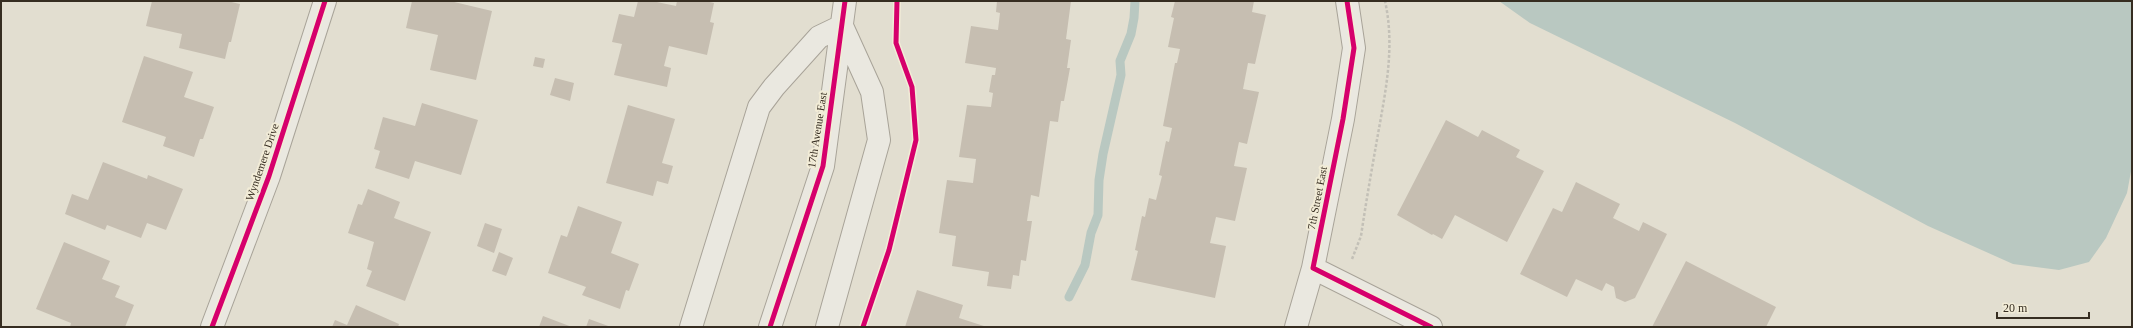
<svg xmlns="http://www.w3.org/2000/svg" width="2133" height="328" viewBox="0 0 2133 328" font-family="Georgia,serif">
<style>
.water{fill:#b9c8c1}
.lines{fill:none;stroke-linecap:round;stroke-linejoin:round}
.stream{stroke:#b9c8c1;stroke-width:9}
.building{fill:#c6beb1}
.minor-casing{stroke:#a8a398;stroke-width:24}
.path{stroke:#c3c0b7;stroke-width:2.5;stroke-dasharray:3 2;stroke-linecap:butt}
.minor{stroke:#eae8e0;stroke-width:22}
.cycleway-casing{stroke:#f2ecd7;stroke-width:8}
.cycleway{stroke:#d6006c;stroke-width:5}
.labels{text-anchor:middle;stroke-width:4;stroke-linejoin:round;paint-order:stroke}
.street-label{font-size:11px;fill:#362d21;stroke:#f2ecd7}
</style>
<rect width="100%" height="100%" fill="#e2ded0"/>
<!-- water -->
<path class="water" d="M1499 1H2132V166L2127 193 2106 238 2089 262 2059 270 2013 264 1928 226 1735 123 1530 23Z"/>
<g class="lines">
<!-- stream -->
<path class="stream" d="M1069 297 1085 265 1091 233 1098 215 1099 180 1103 154 1121 75 1120 61 1131 34 1134 18 1135 1"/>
</g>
<!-- building -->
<path class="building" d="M152 1H227L240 4 231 42H229L225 59 179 48 182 34 146 26Z
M412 1H450L492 11 476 80 430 70 438 35 406 28Z
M638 1H652L676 6 677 1H705L714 3 710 22 714 23 707 55 669 46 664 66 671 68 667 87 614 75 622 44 612 42 619 14 634 17Z
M997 1H1071L1066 39 1071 40 1067 68H1070L1064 101H1061L1058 122 1050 121 1039 197 1031 195 1027 221H1032L1026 261 1021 260 1019 276 1013 275 1011 289 987 286 989 272 952 266 956 236 939 233 947 180 973 183 976 159 959 157 967 105 991 107 993 93 989 92 992 75H995L996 68 965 63 971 26 998 30 1000 13 996 12Z
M1175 1H1254L1252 12 1266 15 1255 64 1248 63 1243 89 1259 92 1247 144 1239 142 1234 166 1247 168 1235 221 1216 217 1210 243 1226 246 1215 298 1131 280 1138 251 1135 250 1142 216 1145 217 1149 198 1156 200 1162 176 1159 175 1166 141 1169 142 1172 128 1163 126 1175 63H1177L1180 49 1168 47 1174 18 1171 17Z
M144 56 193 72 184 97 214 107 203 139H200L194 157 163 146 166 137 122 122Z
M535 57 545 59 543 68 533 66Z
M555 78 574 83 570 101 550 95Z
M422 103 478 120 461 175 415 161 409 179 375 168 380 151 374 149 383 117 415 126Z
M628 105 675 119 662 163 673 166 668 184 657 181 653 196 606 183Z
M1446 120 1478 137 1482 130 1520 150 1516 157 1544 171 1507 242 1455 215 1442 239 1433 234 1432 235 1397 215Z
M103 162 147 179 148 175 183 189 166 230 147 223 141 238 107 225 105 230 65 214 72 194 88 200Z
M1576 182 1620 204 1613 218 1639 231 1643 222 1667 234 1635 298 1625 302 1616 298 1614 287 1606 283 1602 291 1576 279 1567 297 1520 274 1553 208 1562 212Z
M368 189 400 202 394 218 431 232 405 301 366 286 372 271 367 269 374 242 348 233 358 204 362 205Z
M578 206 622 222 611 253 639 264 629 291 626 290 620 309 582 295 586 287 548 273 561 235 567 237Z
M485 223 502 229 494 253 477 246Z
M64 242 110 261 102 279 120 286 115 297 134 305 125 327H70L71 323 36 309Z
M499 252 513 258 506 276 492 271Z
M1686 261 1776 307 1766 327H1652Z
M917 290 963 305 959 318 987 327H905Z
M356 305 399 324 398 327H332L335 320 347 325Z
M543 316 572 327H539Z
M589 319 611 327H586Z"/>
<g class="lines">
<defs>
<path id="minor" d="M1347 1 1354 48 1343 119 1313 268 1431 327
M212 327 269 176 325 1
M691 327 759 107 774 87 819 37 842 26 872 92 879 140 827 327
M770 327 823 166 845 1
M1296 327 1313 268"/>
</defs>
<!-- minor casing -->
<use href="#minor" class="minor-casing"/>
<!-- path -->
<path class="path" d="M1352 259 1361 236C1366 202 1372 168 1378 134 1386 89 1395 46 1385 1"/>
<!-- minor -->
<use href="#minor" class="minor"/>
<defs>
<path id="cycleway" d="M1347 1 1354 48 1343 119 1313 268 1431 327
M212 327 269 176 325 1
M770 327 823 166 845 1
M863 327 889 250 916 140 912 87 896 43 897 1"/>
</defs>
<!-- cycleway casing -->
<use href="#cycleway" class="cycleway-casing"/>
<!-- cycleway -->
<use href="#cycleway" class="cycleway"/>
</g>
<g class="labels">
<!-- street labels -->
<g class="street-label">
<text transform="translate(817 130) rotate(-81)" y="4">17th Avenue East</text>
<text transform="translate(262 162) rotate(-71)" y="4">Wyndemere Drive</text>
<text transform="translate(1317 198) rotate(-79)" y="4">7th Street East</text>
</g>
</g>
<!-- border -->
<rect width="2133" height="328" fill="none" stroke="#362d21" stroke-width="4"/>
<!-- scale -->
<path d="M1997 312v6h92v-6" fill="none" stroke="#362d21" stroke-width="2"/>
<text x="2003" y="312" font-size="12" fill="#362d21" stroke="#f2ecd7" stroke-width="3" paint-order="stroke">20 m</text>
</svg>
